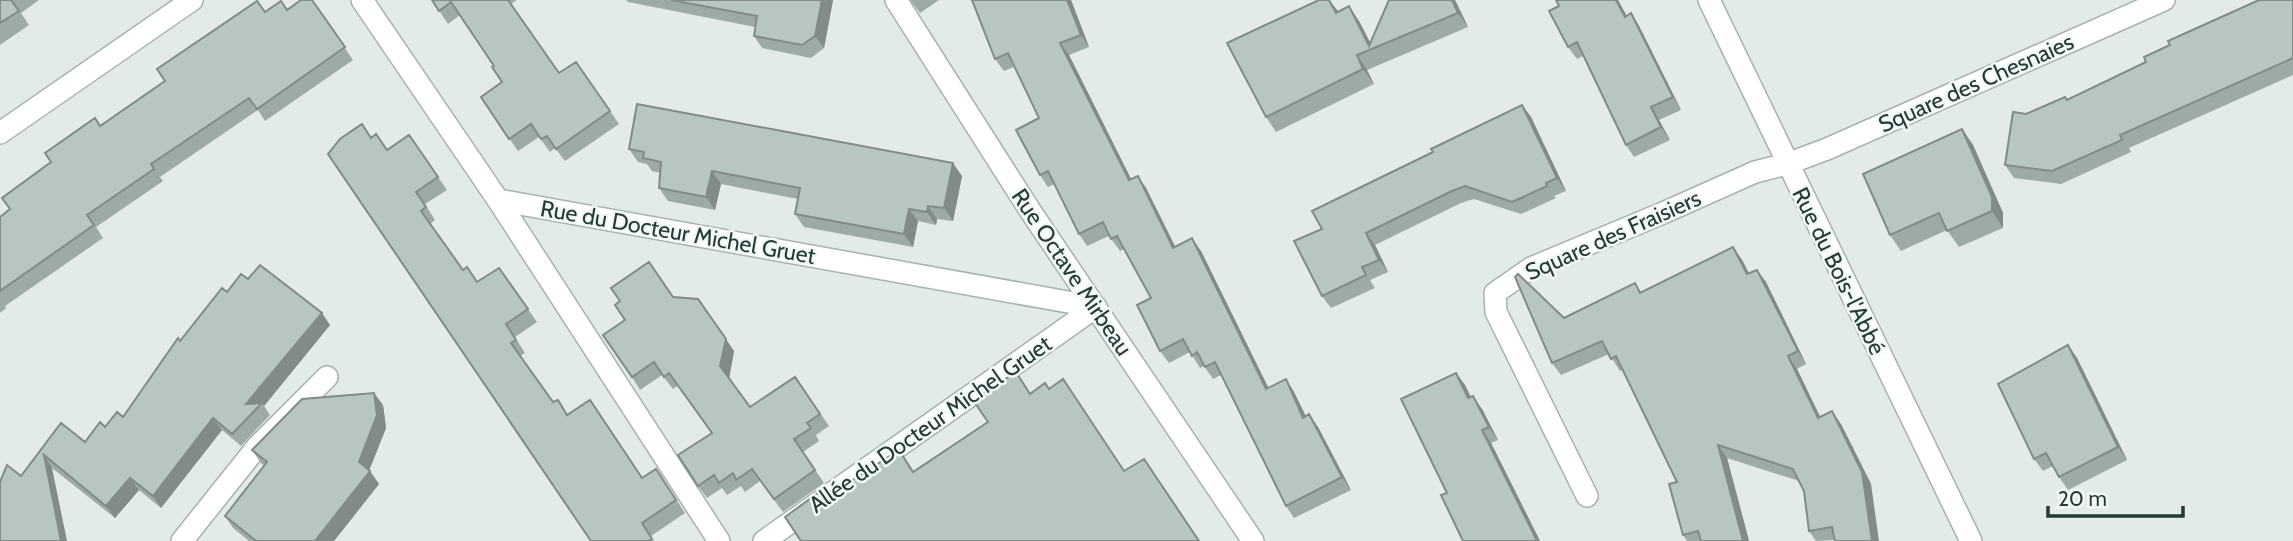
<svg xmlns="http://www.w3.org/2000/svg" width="2293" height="541" viewBox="0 0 2293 541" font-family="Cabin,sans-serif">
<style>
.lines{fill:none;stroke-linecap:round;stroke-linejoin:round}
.minor-casing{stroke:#a5b3af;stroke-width:24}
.minor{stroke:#fff;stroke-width:21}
.wall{fill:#9eaaa6}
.shaded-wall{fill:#818b87}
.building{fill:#b8c6c1;stroke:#818b87;stroke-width:2}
.labels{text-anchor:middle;stroke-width:5;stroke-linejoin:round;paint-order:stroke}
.street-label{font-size:23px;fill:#233b36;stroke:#f2f8f5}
</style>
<rect width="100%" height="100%" fill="#e2ebe8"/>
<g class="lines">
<defs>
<path id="minor" d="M362 0 498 200 1096 307
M896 0 1029 209 1253 541
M1709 0 1971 541
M0 133 192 0
M498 200 719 541
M1587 496 1496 312 1495 293 1531 268 1663 213 1755 172 1787 164 1827 149 2164 0
M182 541 257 447 327 377
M764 541 1096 307"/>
</defs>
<!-- minor casing -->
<use href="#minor" class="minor-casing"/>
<!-- minor -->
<use href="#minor" class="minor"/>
</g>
<!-- wall -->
<path class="wall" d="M0 0H39L21 13 29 25 0 45Z
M312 0 353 60 265 121 258 110 160 177 163 181 96 227 103 238 5 306 6 308 0 313V217L10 209 51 162 100 126 265 12 287 10Z
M432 0H517L511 4 559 73 576 62 619 124 565 161 555 148 550 152 539 137 518 151 481 97 502 82 494 66 460 15 448 24Z
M626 0H833L824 48 811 58 762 48 754 36 755 27 628 2Z
M910 0H939L920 13Z
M972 0H1071L1089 47 1069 55 1131 179 1146 188 1175 247 1201 251 1268 388 1286 379 1294 392 1306 416 1318 427 1351 490 1294 518 1286 506 1221 375 1213 379 1204 366 1200 368 1190 352 1169 363 1160 351 1151 298 1124 249 1120 251 1109 236 1087 246 1079 234 1055 184 1048 187 1040 175 1039 118 1014 67 1004 71 995 59Z
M1455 0 1468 27 1367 70 1374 84 1276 132 1266 117 1338 12 1359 21 1370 43Z
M1556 0H1618L1627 16 1631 13 1639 26 1681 110 1659 120 1670 140 1634 157 1626 145 1583 56 1577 59 1568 47 1559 6Z
M2293 0V75L2129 148 2131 152 2061 184 2014 178 2005 165 2026 114 2067 100Z
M1522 105 1531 117 1566 191 1554 196 1556 198 1521 214 1474 199 1461 203 1375 245 1388 272 1370 280 1375 288 1331 308 1322 296V229Z
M1962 129 1973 145 2003 213V228L1959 247 1947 230 1901 251 1890 235Z
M409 135 447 190 425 204 435 220 430 224 463 270 477 282 499 268 537 322 515 337 525 353 520 356 553 402 642 478 665 482 685 513 651 536 654 541H591L372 138 387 150Z
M629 149 962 176 953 221 937 219 936 225 918 221 913 247 804 227 795 214 798 199 721 184 715 210 668 201 659 188 661 173 652 171 647 164 638 162Z
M1733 247 1742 260 1749 273 1757 270 1766 282 1806 364 1797 369 1820 417 1841 424 1871 484 1835 540 1816 541 1809 531 1804 491 1799 481 1727 458 1749 541H1687L1683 535 1677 482 1623 370 1620 371 1609 354 1561 375 1552 363 1564 318 1635 283 1641 292Z
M248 279 330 325 264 406 270 415 241 446 222 430 161 508 139 490 115 518 52 468 21 476 61 423 85 442 105 427 123 417 180 341 227 292Z
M673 297 734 351 729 378 750 407 795 377 829 426 816 435 819 441 803 452 824 483 783 512 760 481 745 492 741 486 727 495 722 488 707 498 698 486 711 433 678 386 673 389 662 375 640 390 632 377 625 320 620 301Z
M2068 345 2077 358 2127 460 2068 490 2059 477 2053 466 2043 471 2034 459Z
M1456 373 1465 385 1471 397 1482 409 1498 440 1491 443 1540 541 1447 493Z
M383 405 386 428 369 471 379 484 334 541H249L233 528 225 516 265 466 261 463 252 450Z"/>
<!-- shaded-wall -->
<path class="shaded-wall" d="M822 0H833L824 48 815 36Z
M1067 0H1071L1089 47 1081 35Z
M1329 0 1338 11 1346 28 1336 13Z
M1452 0H1455L1468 27 1458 13Z
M1616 0H1618L1633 29 1625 17Z
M1349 6 1359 21 1373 48 1371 49Z
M1631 13 1639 26 1681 110 1673 97Z
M1060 43 1069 55 1138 193 1129 180Z
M1357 55 1367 70 1374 84 1363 69Z
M1522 105 1531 117 1566 191 1557 178Z
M1651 107 1659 120 1670 140 1661 127Z
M1962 129 1973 145 2003 213V228L1992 211Z
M953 163 962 176 953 221 944 208Z
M712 171 721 184 715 210 706 197Z
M1138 176 1146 188 1182 260 1173 248Z
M928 206 937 219 936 225 927 212Z
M909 209 918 221 913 247 904 234Z
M1366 233 1375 245 1388 272 1379 260Z
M1192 238 1201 251 1275 401 1266 389Z
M1733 247 1742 260 1756 287 1747 274Z
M1757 270 1766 282 1806 364 1798 351Z
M707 311 734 351 729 379 720 366Z
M322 313 330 325 264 406 262 403 246 404Z
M2068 345 2077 358 2127 460 2118 447Z
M1788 356 1797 369 1827 431 1818 418Z
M1456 373 1465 385 1477 411 1468 398Z
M1286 379 1294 392 1312 430 1303 418Z
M374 393 383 405 386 428 368 473 370 471 379 484 334 541H315L359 462Z
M1473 396 1482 409 1498 440 1489 427Z
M1832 411 1841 424 1871 484 1879 541H1872Z
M1309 414 1318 427 1351 490 1342 477Z
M213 418 222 430 161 508 153 496Z
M1482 430 1491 443 1540 541H1537Z
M1718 445 1727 458 1749 541H1743Z
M44 455 52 468 67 541H61Z
M130 478 139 490 115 518 106 506Z"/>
<!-- building -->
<path class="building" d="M0 0H11L19 11 0 23Z
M301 0H312L345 47 257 109 249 98 151 164 154 169 87 215 94 225 0 291V217L10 209 2 198 51 162 45 153 95 118 100 126 165 81 157 69 257 1 265 12 281 1 287 10Z
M432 0H508L559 73 576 62 610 111 556 149 547 136 541 139 531 124 509 139 481 97 502 82 492 67 494 66 451 2 439 11Z
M671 0H822L815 36 802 45 754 36 757 16Z
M972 0H1067L1081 35 1060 43 1129 180 1138 176 1173 248 1192 238 1266 389 1286 379 1303 418 1309 414 1342 477 1286 506 1215 362 1205 367 1197 352 1192 356 1183 339 1160 351 1137 305 1151 298 1117 236 1111 239 1103 222 1079 234 1048 171 1040 175 1016 130 1039 118 1008 53 995 59Z
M1319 0H1329L1336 13 1349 6 1369 46 1389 0H1452L1458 13 1357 55 1363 69 1266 117 1227 43Z
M1556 0H1616L1625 17 1631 13 1673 97 1651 107 1661 127 1626 145 1577 42 1568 47 1549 11 1559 6Z
M2259 0H2293V58L2120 135 2122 140 2052 171 2005 165 2013 112 2026 114 2065 97 2067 100 2146 62 2144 57 2170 45 2168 41Z
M637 104 953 163 944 208 928 206 927 212 909 209 904 234 795 214 800 188 712 171 706 197 659 188 661 162 643 158 644 152 629 149Z
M1522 105 1557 178 1546 183 1547 186 1512 202 1465 186 1452 191 1366 233 1379 260 1362 267 1366 275 1322 296 1294 241 1322 229 1312 211 1433 152 1431 149Z
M362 124 371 138 376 134 387 150 409 135 423 155 438 177 416 192 426 207 421 211 463 270 467 267 477 282 499 268 528 309 506 324 516 340 511 343 553 402 558 400 567 415 590 400 642 478 656 469 676 500 642 523 652 539 648 541H591L328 154 340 139Z
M1962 129 1992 197V211L1947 231 1939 213 1890 235 1863 174Z
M1733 247 1747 274 1757 270 1798 351 1788 356 1818 418 1832 411 1862 472 1872 541H1835L1832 527 1809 531 1804 491 1793 469 1718 445 1743 541H1701L1698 531 1683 535 1669 484 1677 482 1616 356 1611 359 1602 341 1552 363 1515 277 1518 274 1564 318 1635 283 1640 293Z
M649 262 673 297 698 299 726 339 720 366 750 407 795 377 820 414 807 423 811 428 794 439 815 470 774 499 752 469 736 480 733 473 719 483 714 475 698 486 678 455 712 433 669 373 664 377 654 362 632 377 603 335 625 320 615 305 620 301 611 288Z
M260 265 322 313 246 404 262 403 232 434 213 418 153 496 130 478 106 506 44 455 61 541H0V482L7 465 21 476 61 423 85 442 100 422 105 427 117 412 123 417 178 338 180 341 222 288 227 292 241 274 248 279Z
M2068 345 2118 447 2059 477 2046 453 2034 459 1998 384Z
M1016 372 1030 394 1045 383 1049 389 1063 379 1124 471 1144 459 1199 541H801L785 517 826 487 831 494 899 450 913 472 988 422 973 400Z
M1456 373 1468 398 1473 396 1489 427 1482 430 1537 541H1463L1441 495 1447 493 1401 399Z
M374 393 377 415 359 462 370 471 315 541H256L225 516 267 462 252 450 302 399Z"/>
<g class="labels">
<!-- street labels -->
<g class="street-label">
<text transform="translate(1976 83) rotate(-24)" y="8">Square des Chesnaies</text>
<text transform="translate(678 232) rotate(10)" y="8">Rue du Docteur Michel Gruet</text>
<text transform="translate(1613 235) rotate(-24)" y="8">Square des Fraisiers</text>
<text transform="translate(1839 271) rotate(64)" y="8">Rue du Bois-l'Abbé</text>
<text transform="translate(1072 272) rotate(56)" y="8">Rue Octave Mirbeau</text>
<text transform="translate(930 424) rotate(-35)" y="8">Allée du Docteur Michel Gruet</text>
</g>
</g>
<!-- scale -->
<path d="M2048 506v10h135v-10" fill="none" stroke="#233b36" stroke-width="3.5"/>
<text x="2058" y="506" font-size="21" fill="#233b36" stroke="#f2f8f5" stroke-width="5" paint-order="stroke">20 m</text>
</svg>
